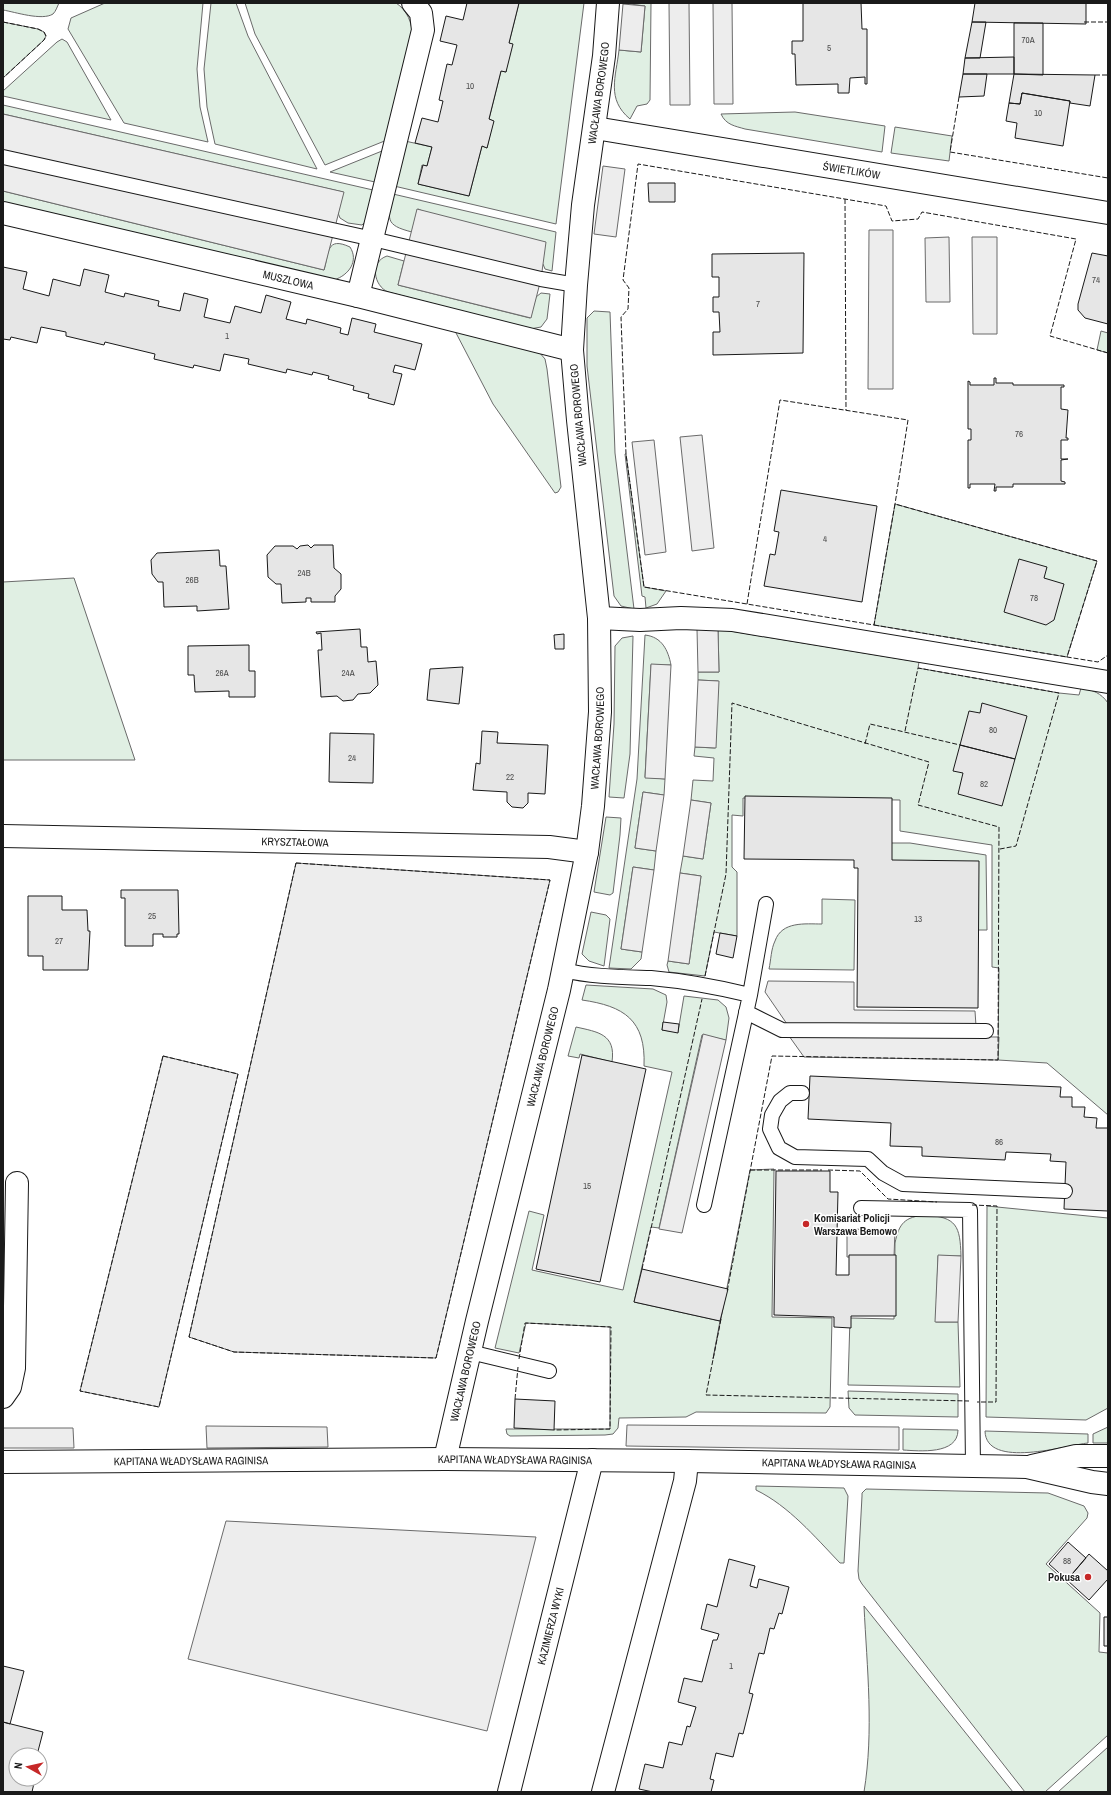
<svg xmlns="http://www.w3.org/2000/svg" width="1111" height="1795" viewBox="0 0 1111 1795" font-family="'Archivo Narrow',sans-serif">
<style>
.green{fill:#e0efe3;stroke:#6a6a6a}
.parking{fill:#ededed;stroke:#6a6a6a}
.building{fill:#e6e6e6;stroke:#1a1a1a}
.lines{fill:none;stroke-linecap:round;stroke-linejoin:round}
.service-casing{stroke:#1a1a1a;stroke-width:16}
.minor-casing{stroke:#1a1a1a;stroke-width:24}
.service{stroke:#fff;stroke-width:14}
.minor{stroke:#fff;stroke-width:22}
.fence{stroke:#1a1a1a;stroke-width:1;stroke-dasharray:5 2;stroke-linecap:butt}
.poi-dot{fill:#c62828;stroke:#fff;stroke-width:1.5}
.labels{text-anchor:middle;stroke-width:3;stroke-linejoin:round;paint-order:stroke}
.number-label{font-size:9px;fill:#4d4d4d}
.street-label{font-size:11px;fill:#1a1a1a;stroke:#fff}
.poi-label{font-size:11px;font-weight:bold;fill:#1a1a1a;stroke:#fff;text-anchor:start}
</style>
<rect width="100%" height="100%" fill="#fff"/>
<!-- green -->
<path class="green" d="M3 3H59C57 7 56 11 53 14 42 21 15 12 3 10Z
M105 3H203L197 69 200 107 208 142 124 123 68 29 71 18Z
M211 3H236L248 36 317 169 215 144 207 107 204 69Z
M245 3H396C405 9 410 18 412 29L387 140 325 165 255 34Z
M519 3H584L556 224 394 186 405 141 432 147 427 166 422 165 418 184 469 196 482 146 487 148 493 121 489 119 501 71 506 72 509 43Z
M623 3H651L650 100 647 104 637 106 630 119C606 99 616 77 619 50L641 52 645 6Z
M3 22 38 29 44 32 46 36 44 40 3 78Z
M62 39 67 42 111 120 3 96V91L57 42Z
M3 105 373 190 366 221 362 225 348 223 340 218 338 213 343 192 3 114Z
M795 112 885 126 882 152 745 129C735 126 726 125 721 114Z
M895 127 952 136 949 161 891 153Z
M382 151 375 182 330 172Z
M3 191 324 270C329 253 326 236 350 247 359 261 349 275 334 280L3 204Z
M393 194 556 232 552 271 545 269 543 264 418 209 412 232C384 225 388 219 393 194Z
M387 256 404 261 398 285 530 318 536 297 541 293 550 294 547 319 541 327 530 329 388 292C374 286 369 262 387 256Z
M594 311 610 312 615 453 634 609 621 606 614 596 587 366V318Z
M455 331 539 352 545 359 547 369 561 487 558 492 555 493 493 404Z
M1101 331 1108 333V353L1097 350Z
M625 454H626L644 587 666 591 657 604 646 608 645 597 642 596Z
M895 504 1097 561 1067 657 874 625Z
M74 578 135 760H3V582Z
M718 629 919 662 918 668 1059 693 1079 695 1081 688C1093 690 1101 693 1108 703V1115L1047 1063 998 1060 999 968 992 967V845L900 831V800L743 798V816L732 815V867L737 872V936L714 932 705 976 669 972 667 965 668 961 689 964 701 876 680 873 683 856 703 859 711 803 691 800 693 780 713 781 714 758 694 756 695 747 715 748 718 681 698 680V672H719Z
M645 635C662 637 668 650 671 665H651L645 777 665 779 664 795 643 792 635 848 656 851 654 870 633 867 621 949 642 952 641 959 631 969 609 968 637 779Z
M633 636 630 754 624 798 609 797 614 724 615 646 622 638Z
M606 817 621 818 620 835 613 893 610 895 594 892Z
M890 843H910L986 855 987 930H976L890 864Z
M822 899 855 900 854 970 769 969C771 960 771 949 775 941 782 921 805 924 822 924Z
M591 912 606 915 610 919 604 966 589 961 582 954Z
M586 985 653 989 666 995 667 1002 662 1030 678 1032 684 996 718 1000 726 1007 729 1018 726 1040 702 1035 659 1228 651 1227 634 1302 720 1321 713 1359 750 1170 774 1169 772 1317 832 1318 830 1407 826 1413 696 1412 686 1417 619 1418 618 1428 613 1434 605 1435 510 1436 507 1434 506 1429H610V1327L526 1323 519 1353 495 1348 529 1211 544 1215 532 1270 623 1290 672 1072 644 1066C646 1020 624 1006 582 1000Z
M576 1027C598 1032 616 1034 612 1062L580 1054 579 1058 568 1056Z
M987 1206 1108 1218V1408L1086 1420 986 1417Z
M925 1215C957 1217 960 1226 961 1256H938L936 1322H958L960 1387 848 1385 850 1318 894 1319 895 1243C899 1223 905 1217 925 1215Z
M848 1391 958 1394V1417L855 1415 849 1408Z
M1108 1427V1443H1093V1434Z
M903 1429 958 1430C958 1455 919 1451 903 1450Z
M985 1431 1088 1434V1443C1067 1445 986 1470 985 1431Z
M756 1486 844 1488 848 1496 844 1563H840C815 1537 789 1506 756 1490Z
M866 1489 1048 1493 1084 1506 1088 1513 1087 1518 1046 1564 1100 1613 1099 1652 1108 1653V1735L1045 1792H1025L862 1584 859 1579 858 1571 862 1496V1493Z
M864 1606 1013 1792H864C874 1731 867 1668 864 1606Z
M1108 1747V1792H1058Z"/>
<!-- parking -->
<path class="parking" d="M669 3H689L690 105H670Z
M713 3H732L733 104H714Z
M623 4 645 6 641 52 619 50Z
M3 114 344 192 324 270 3 191Z
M603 166 625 169 616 237 594 234Z
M417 209 546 242 541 279 531 318 398 285Z
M869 230H893V389H868Z
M949 237 950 302H926L925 238Z
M972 237H997V334H973Z
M702 435 714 548 692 551 680 437Z
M654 440 666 552 645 555 632 442Z
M697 629H718L719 672H698Z
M651 664 671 665 665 779 645 778Z
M698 680 719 681 716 748 695 747Z
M643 792 664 795 656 851 635 848Z
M691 800 711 803 703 859 683 856Z
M296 863 550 880 436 1358 234 1352 189 1337Z
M633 867 654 870 642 952 621 949Z
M680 873 701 876 689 964 668 961Z
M768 981 854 982V1010L975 1011 976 1026 787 1024 765 992Z
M703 1034 726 1040 682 1233 659 1229Z
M789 1036 999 1037 998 1060 804 1057Z
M163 1056 238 1074 159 1407 80 1391Z
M847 1229 895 1230 894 1257H847Z
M938 1255 961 1256 958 1322H935Z
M627 1425 899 1427V1450L626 1446Z
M206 1426 327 1427 328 1447 207 1448Z
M3 1428H73L74 1448H3Z
M226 1521 536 1537 487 1731 188 1659Z"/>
<!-- building -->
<path class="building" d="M467 3H519L509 43 513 44 506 72 501 71 489 119 494 121 487 148 482 146 469 196 418 184 423 165 427 166 432 147 415 143 422 118 438 122 443 101 439 100 447 64 452 65 457 45 440 41 446 16 463 20Z
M803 3H861L862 29H867V84H865V77L850 78 849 93H838V84L796 85 795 54H792V41H803Z
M975 3H1086V24L972 22Z
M972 22H986L980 58H965Z
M1014 23H1043V75L1014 74Z
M1014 57V74H963L965 58Z
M963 74H987L984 96 959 97Z
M1014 74 1095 75 1090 106 1070 103V101L1022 93 1020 104 1009 103Z
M1022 93 1070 101 1063 146 1015 138 1017 123 1006 121 1009 103 1020 104Z
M648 183H675V202H649Z
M804 253 803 353 713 355V332H720L719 312H713V297H719V277H712V254Z
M1092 253 1108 256V324L1085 318 1078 310V304Z
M3 267 27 272 23 289 49 296 53 279 80 286 84 269 109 275 105 292 124 297 125 293 159 301 158 306 180 311 184 293 208 299 204 317 230 323 235 306 261 313 266 295 291 302 286 319 306 324 307 319 341 328 340 333 348 335 352 318 376 324 374 332 422 344 415 370 395 365 393 372 402 374 394 405 368 398 369 394 353 390 354 386 328 379 329 376 313 372 312 375 287 369 286 373 248 364 249 359 224 354 220 371 194 365 193 368 154 359 155 354 105 342 104 345 66 336V332L41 327 37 343 11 337 10 340 3 339Z
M994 378H996V383H1013V385H1064V387H1061V409L1068 410 1066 438H1068V440H1061V459H1068L1061 460V481L1065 482V484H1013V487H996V491H994L995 484H970V488H968V440H971V429H968V381L970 382V385H994Z
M781 490 877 506 862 602 764 586 770 554 775 555 779 532 774 531Z
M308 545 311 548 314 545H333L334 568 341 574V589L335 596V602H311V598H306V602L282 603 281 584H276L268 577 267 555 275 546H293L297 549 300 546Z
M219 550 220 566H226L229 609 197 611V606L164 607 163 582H158L152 574 151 560 157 553Z
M1019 559 1047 567 1044 578 1064 584 1054 620 1046 625 1004 612Z
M360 629 361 647H367L368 662 376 661 378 685 370 693 358 694 353 700 343 701 337 696 321 697 318 650H322L321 633 317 634 316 632Z
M564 634V649H555L554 635Z
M249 645V671H255V697H229V691L195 692 194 675H188V646Z
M463 667 459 704 427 700 430 669Z
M982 703 1027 716 1015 759 960 745 969 711 980 713Z
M482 731 498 732 497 743 548 745 545 794 528 793V803L523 808 512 807 507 802V792L473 790 476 763 480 764Z
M330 733 374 734 373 783 329 782Z
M960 745 1015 759 1002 806 958 794 963 773 953 771Z
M745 796 892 798V860L979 861 978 1008 857 1007 858 868H854V860L744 859Z
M121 890H178L179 934H177V937H163V934H153V946H125V898H121Z
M28 896H62V910H87L88 931H90L88 970H43V956H28Z
M720 933 737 936 733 958 716 954Z
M663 1022 679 1024 678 1033 662 1030Z
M582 1055 646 1069 600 1282 536 1269Z
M810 1076 1061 1087 1060 1097H1072V1107H1085L1084 1117 1097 1118 1096 1128H1108V1211L1064 1209 1066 1162 1050 1161 1051 1154 1006 1152 1005 1160 922 1156V1147L890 1146 891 1123 808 1119Z
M776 1171H830V1192H838L836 1275H849V1255H896V1316H851V1328L834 1327V1317L774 1315Z
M642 1269 728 1289 720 1321 634 1302Z
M515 1399 555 1401 554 1430 514 1428Z
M1068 1542 1086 1558 1067 1580 1049 1564Z
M1089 1554 1108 1571V1579L1089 1600 1067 1580Z
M729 1559 755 1566 750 1586 757 1588 759 1579 789 1587 782 1614 779 1613 774 1629 770 1628 764 1654 759 1653 749 1693 753 1694 743 1734 739 1733 733 1757 716 1753 710 1779 714 1780 711 1792H653L639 1789 645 1764 663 1768 669 1742 682 1745 687 1726 690 1727 696 1707 678 1702 684 1678 702 1682 713 1640H717L719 1634 701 1629 707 1604 717 1607Z
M1104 1617H1108V1646H1104Z
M3 1666 24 1671 10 1724 3 1722Z
M3 1722 43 1732 37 1755H16V1779H31L30 1782 34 1783 32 1792H3Z"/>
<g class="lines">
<defs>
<path id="service" d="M3 157 373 239 541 279 576 285
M563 970C592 977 621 977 651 978 685 981 717 987 750 995
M746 1012 782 1030 986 1031
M802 1093H790L780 1101 772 1115 770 1129 779 1148 795 1157 868 1159 883 1173 903 1184 1065 1191
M704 1205 750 995 766 904
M861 1208 970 1210 973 1466
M470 1352 549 1371"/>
<g id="minor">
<path id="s1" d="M595 128 1108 213"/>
<path id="s2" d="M3 213 358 296 572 350"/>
<path d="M358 296 423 30 421 13 413 3"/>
<path d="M599 618 640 620 681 618 732 620 1108 682"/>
<path id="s3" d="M3 836 549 847 587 852"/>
<path d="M3 1397 10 1387 14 1368 17 1183"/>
<path id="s4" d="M445 1459 477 1321 559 990 587 852 593 806 600 712 599 618 578 420 572 350 576 285 583 205 604 56 608 3"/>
<path id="s5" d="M3 1462 445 1459 687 1461 973 1466 1027 1467 1092 1482 1108 1484"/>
<path d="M1032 1466 1076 1456H1108"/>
<path id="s6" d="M509 1792 592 1460"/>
<path d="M603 1792 685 1481 687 1461"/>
</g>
</defs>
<!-- service casing -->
<use href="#service" class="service-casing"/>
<!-- minor casing -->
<use href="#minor" class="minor-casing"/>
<!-- service -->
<use href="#service" class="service"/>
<!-- minor -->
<use href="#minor" class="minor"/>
<!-- fence -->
<path class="fence" d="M3 22 38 29 44 32 46 36 44 40 3 78
M1084 22H1108
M1095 75H1108
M959 97 950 152 1108 178
M845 199 846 410
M1108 353 1050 336 1076 239 922 212 918 219 892 221 886 206 638 164 623 280 629 288 628 309 621 317 626 454 644 587 874 625 895 504 1097 561 1067 657 1098 662 1108 655
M747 604 780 400 908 420 895 504
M874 625 1067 657
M905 731 918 668 1059 693 1016 846 1000 849
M865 744 870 724 960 745
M296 863 550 880 436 1358 234 1352 189 1337Z
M705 976 726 874 732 703 929 762 918 805 999 827 998 1060 772 1056 727 1292
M163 1056 238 1074 159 1407 80 1391Z
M750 1170H822
M828 1170 860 1171 888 1199 937 1202
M972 1205 997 1206 996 1402H977
M642 1269 702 999
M721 1319 706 1395 969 1401
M519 1359 525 1323 611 1327 610 1429 554 1430
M515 1399 518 1367"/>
</g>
<!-- markers -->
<g class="poi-dot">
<circle cx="806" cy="1224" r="4"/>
<circle cx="1088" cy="1577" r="4"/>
</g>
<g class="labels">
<!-- number labels -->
<g class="number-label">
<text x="1028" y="43">70A</text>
<text x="829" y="51">5</text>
<text x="470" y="89">10</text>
<text x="1038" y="116">10</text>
<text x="1096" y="283">74</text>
<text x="758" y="307">7</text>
<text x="227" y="339">1</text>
<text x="1019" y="437">76</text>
<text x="825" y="542">4</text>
<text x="304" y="576">24B</text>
<text x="192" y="583">26B</text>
<text x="1034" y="601">78</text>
<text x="222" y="676">26A</text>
<text x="348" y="676">24A</text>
<text x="993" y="733">80</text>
<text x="352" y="761">24</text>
<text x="510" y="780">22</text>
<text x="984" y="787">82</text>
<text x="152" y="919">25</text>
<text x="918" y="922">13</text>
<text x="59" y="944">27</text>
<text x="999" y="1145">86</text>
<text x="587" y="1189">15</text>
<text x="1067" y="1564">88</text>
<text x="731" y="1669">1</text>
</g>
<!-- street labels -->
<g class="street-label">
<text dy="4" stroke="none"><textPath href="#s4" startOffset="1386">WACŁAWA BOROWEGO</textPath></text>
<text dy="4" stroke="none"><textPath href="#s1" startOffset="260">ŚWIETLIKÓW</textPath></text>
<text dy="4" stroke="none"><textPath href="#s2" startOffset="293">MUSZLOWA</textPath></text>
<text transform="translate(578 415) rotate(-95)" y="4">WACŁAWA BOROWEGO</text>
<text dy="4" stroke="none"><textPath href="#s4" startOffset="738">WACŁAWA BOROWEGO</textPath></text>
<text dy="4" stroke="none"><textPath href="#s3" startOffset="292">KRYSZTAŁOWA</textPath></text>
<text dy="4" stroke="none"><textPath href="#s4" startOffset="414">WACŁAWA BOROWEGO</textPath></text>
<text dy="4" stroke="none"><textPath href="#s4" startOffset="90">WACŁAWA BOROWEGO</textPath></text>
<text dy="4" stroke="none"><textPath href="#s5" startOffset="512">KAPITANA WŁADYSŁAWA RAGINISA</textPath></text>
<text dy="4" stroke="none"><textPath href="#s5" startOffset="188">KAPITANA WŁADYSŁAWA RAGINISA</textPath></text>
<text dy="4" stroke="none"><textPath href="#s5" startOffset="836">KAPITANA WŁADYSŁAWA RAGINISA</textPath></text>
<text dy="4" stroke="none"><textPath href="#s6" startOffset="171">KAZIMIERZA WYKI</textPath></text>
</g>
<!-- poi labels -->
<g class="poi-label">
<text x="814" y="1222">Komisariat Policji<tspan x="814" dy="13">Warszawa Bemowo</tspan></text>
<text x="1080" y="1581" text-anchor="end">Pokusa</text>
</g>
</g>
<!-- border -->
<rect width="1111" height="1795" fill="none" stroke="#1a1a1a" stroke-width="8"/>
<!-- north arrow -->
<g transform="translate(28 1767) rotate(278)"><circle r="19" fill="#ffffff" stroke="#a3a3a3"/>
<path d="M0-3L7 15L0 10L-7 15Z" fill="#c62828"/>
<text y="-6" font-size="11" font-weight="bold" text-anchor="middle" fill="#1a1a1a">N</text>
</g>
</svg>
